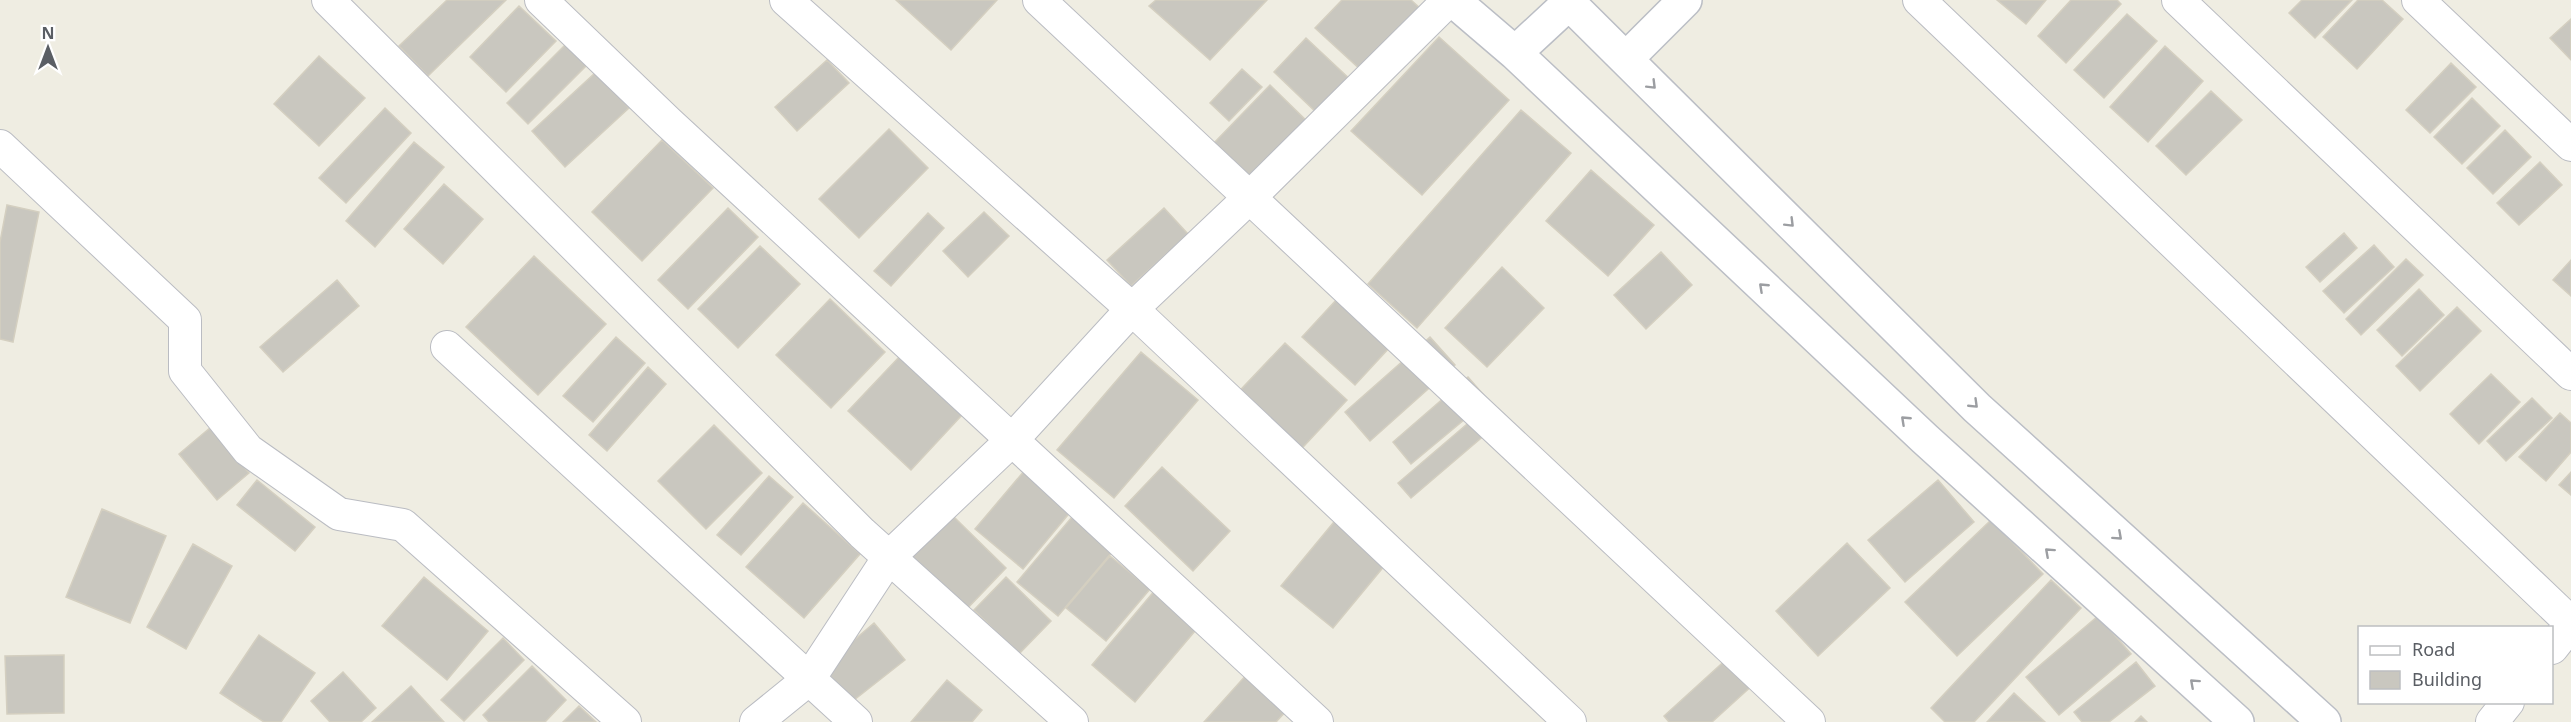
<svg xmlns="http://www.w3.org/2000/svg" width="2571" height="722" viewBox="0 0 2571 722" font-family="'Noto Sans',sans-serif">
<style>
.building{fill:#c9c7bf;stroke:#d4cfc0;stroke-width:1.5}
.lines{fill:none;stroke-linecap:round;stroke-linejoin:round}
.street-casing{stroke:#babcc2;stroke-width:34}
.secondary-casing{stroke:#bbbec5;stroke-width:36}
.street{stroke:#fff;stroke-width:32}
.secondary{stroke:#fff;stroke-width:33}
.oneway{stroke:#9c9ea2}
</style>
<rect width="100%" height="100%" fill="#efede2"/>
<!-- building -->
<path class="building" d="M447 0H506L428 76 399 46Z
M896 0H997L951 50Z
M1156 0H1267L1210 60 1149 6Z
M1342 0H1411L1422 10 1363 72 1315 28Z
M1997 0H2046L2026 24Z
M2071 0H2117L2121 4 2066 63 2038 36Z
M2302 0H2352L2315 38 2289 13Z
M2358 0H2382L2403 19 2357 69 2323 37Z
M519 6 556 41 506 92 470 57Z
M2127 14 2157 41 2104 98 2074 70Z
M2571 19V60L2550 38Z
M1439 37 1509 100 1422 195 1351 131Z
M1306 38 1354 83 1321 117 1274 72Z
M566 44 587 65 528 124 507 103Z
M2165 46 2203 81 2148 142 2110 107Z
M319 56 365 98 319 146 274 104Z
M827 60 849 83 797 131 775 107Z
M2451 63 2476 87 2430 133 2406 110Z
M1242 69 1262 87 1229 121 1210 103Z
M596 72 629 108 565 167 532 131Z
M1270 85 1313 127 1255 185 1213 144Z
M2211 91 2242 120 2186 175 2156 146Z
M2472 98 2500 126 2462 164 2434 137Z
M385 108 411 133 346 203 319 178Z
M1521 110 1571 153 1417 328 1368 284Z
M889 129 928 168 859 238 819 199Z
M2505 130 2531 157 2493 194 2467 168Z
M662 140 713 188 642 261 592 212Z
M414 142 444 167 375 247 346 221Z
M2540 162 2562 185 2519 225 2497 203Z
M1591 170 1654 225 1608 276 1546 221Z
M444 184 483 219 443 264 404 229Z
M7 205 39 212 13 342 0 339V242Z
M728 208 758 237 688 309 658 280Z
M1164 208 1188 234 1131 286 1107 260Z
M984 212 1009 236 968 277 943 251Z
M928 213 944 228 891 286 874 271Z
M2344 233 2357 248 2320 282 2306 267Z
M2374 245 2394 267 2344 313 2323 291Z
M760 246 800 284 738 348 698 309Z
M1661 252 1692 285 1646 329 1614 295Z
M534 256 606 324 538 395 466 327Z
M2406 259 2423 275 2361 335 2346 319Z
M2571 260V296L2553 280Z
M1502 267 1544 308 1487 367 1445 328Z
M337 280 359 306 283 372 260 347Z
M2419 289 2444 315 2402 356 2377 330Z
M830 299 885 352 831 408 776 355Z
M1337 299 1390 347 1355 385 1302 337Z
M2457 307 2481 331 2420 391 2396 366Z
M616 337 645 363 593 422 563 396Z
M1430 337 1455 365 1370 441 1345 412Z
M1285 343 1347 400 1291 460 1228 403Z
M1141 352 1198 400 1114 498 1057 450Z
M900 356 962 415 911 470 848 411Z
M648 367 666 384 607 451 589 435Z
M2491 374 2520 402 2479 444 2450 414Z
M1468 377 1488 400 1411 464 1393 442Z
M2532 398 2552 418 2506 461 2487 441Z
M1487 407 1500 422 1411 498 1398 483Z
M2560 413 2571 423V452L2546 481 2519 457Z
M714 425 762 473 706 529 658 481Z
M211 427 249 473 217 500 179 454Z
M1162 467 1230 531 1193 571 1125 506Z
M1025 470 1072 510 1023 569 975 529Z
M2571 472V495L2559 485Z
M769 476 793 497 741 555 717 535Z
M257 480 315 527 295 551 237 505Z
M1938 480 1974 522 1905 582 1868 540Z
M803 503 860 554 804 618 746 567Z
M102 509 166 536 130 623 66 597Z
M954 517 1006 568 964 612 906 559Z
M1072 517 1113 551 1058 616 1017 582Z
M1338 517 1390 559 1333 628 1281 586Z
M1991 520 2043 574 1957 656 1905 602Z
M1847 543 1890 588 1818 656 1776 611Z
M193 544 232 566 186 649 147 627Z
M1110 556 1150 589 1106 641 1066 608Z
M424 577 488 631 447 680 382 626Z
M1006 577 1051 621 1019 654 974 610Z
M2051 580 2081 608 1974 722H1945L1931 708Z
M1156 589 1200 625 1135 702 1092 665Z
M2098 616 2131 654 2059 715 2026 677Z
M874 623 905 660 849 704 824 666Z
M259 635 315 673 281 722H264L220 693Z
M503 638 524 660 464 721 441 700Z
M64 655V713L7 714 5 656Z
M1730 656 1755 683 1712 722H1669L1664 716Z
M2136 662 2155 686 2109 722H2082L2074 712Z
M532 666 566 700 545 722H489L483 715Z
M343 672 376 708 361 722H330L311 701Z
M1248 673 1288 709 1276 722H1204Z
M947 680 982 710 972 722H911Z
M411 686 444 722H372Z
M2014 693 2045 722H1987Z
M579 706 596 722H563Z
M2141 716 2147 722H2135Z"/>
<g class="lines">
<defs>
<path id="street" d="M328 0 862 533 1072 722
M541 0 668 122 1317 722
M786 0 1132 309 1570 722
M1039 0 1809 722
M1919 0 2571 623
M2178 0 2571 374
M2418 0 2571 145
M0 146 185 320V371L248 450 339 514 403 525 625 722
M447 347 856 722
M2552 648 2571 624
M756 722 809 679 889 557 1012 440 1132 309 1249 198 1449 0
M2492 722 2508 702"/>
<path id="secondary" d="M1453 0 1515 53 1925 439 2237 722
M1566 0 1977 408 2324 722
M1515 53 1569 3
M1626 59 1685 0"/>
</defs>
<!-- street casing -->
<use href="#street" class="street-casing"/>
<!-- secondary casing -->
<use href="#secondary" class="secondary-casing"/>
<!-- street -->
<use href="#street" class="street"/>
<!-- secondary -->
<use href="#secondary" class="secondary"/>
</g>
<!-- one-way arrows -->
<defs><path id="oneway-chevron" d="M-2-3.5L2.5 0L-2 3.5" fill="none" stroke-width="1.6" stroke-linecap="round" stroke-linejoin="round" transform="scale(1.5)"/></defs>
<g class="oneway">
<use href="#oneway-chevron" transform="translate(1652 85) rotate(45)"/>
<use href="#oneway-chevron" transform="translate(1790 223) rotate(45)"/>
<use href="#oneway-chevron" transform="translate(1763 287) rotate(-137)"/>
<use href="#oneway-chevron" transform="translate(1974 404) rotate(44)"/>
<use href="#oneway-chevron" transform="translate(1905 420) rotate(-137)"/>
<use href="#oneway-chevron" transform="translate(2118 536) rotate(42)"/>
<use href="#oneway-chevron" transform="translate(2049 552) rotate(-138)"/>
<use href="#oneway-chevron" transform="translate(2194 683) rotate(-138)"/>
</g>
<!-- legend -->
<rect x="2358" y="626" width="195" height="78" fill="#ffffff" stroke="#bdbfc1" stroke-width="1.5"/>
<rect x="2370" y="646" width="30" height="9" fill="#ffffff" stroke="#bdbfc1" stroke-width="1.5"/>
<text x="2412" y="656" font-size="18" fill="#5a5e64">Road</text>
<rect x="2370" y="671" width="30" height="18" fill="#c9c7bf" stroke="#bdbfc1" stroke-width="1.5"/>
<text x="2412" y="686" font-size="18" fill="#5a5e64">Building</text>
<!-- north arrow -->
<g transform="translate(48 48)" stroke="#ffffff" stroke-width="4.5" paint-order="stroke">
<path d="M0-4.5L10 22L0 15L-10 22Z" fill="#5a5e64"/>
<text y="-9" font-size="16" font-weight="bold" text-anchor="middle" fill="#5a5e64">N</text>
</g>
</svg>
